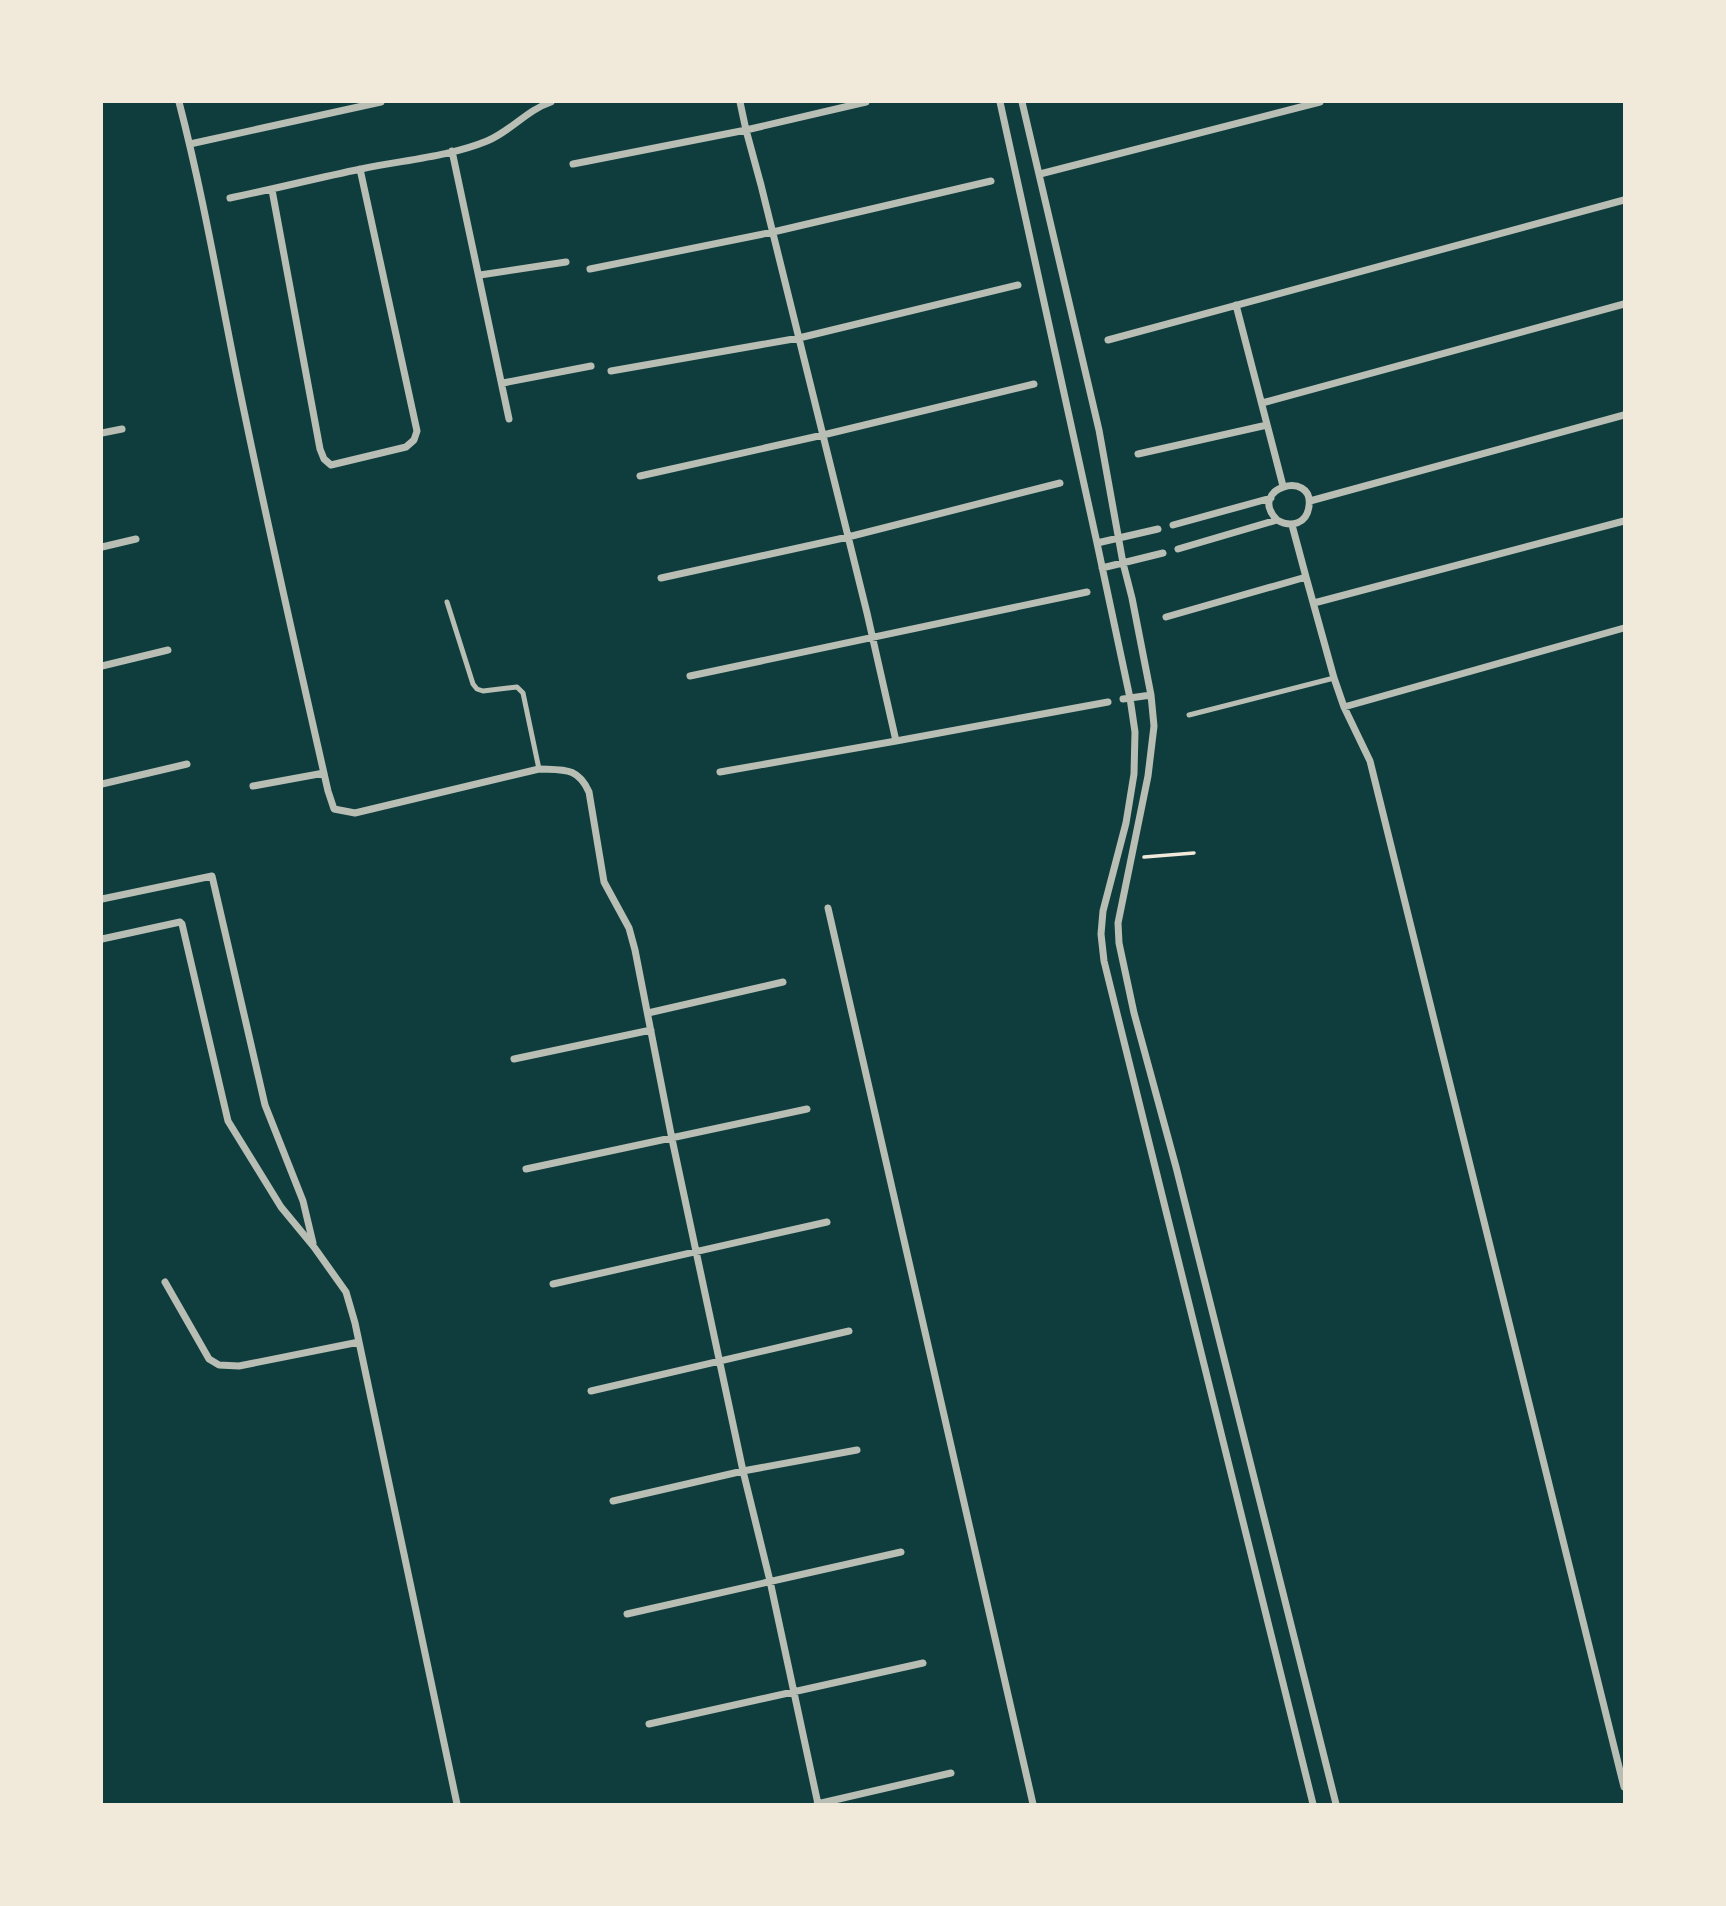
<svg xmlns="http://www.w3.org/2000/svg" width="1726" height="1906" viewBox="0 0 1726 1906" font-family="'Noto Sans',sans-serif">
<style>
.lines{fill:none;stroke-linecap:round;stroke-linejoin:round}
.path{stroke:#f1e9da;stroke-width:3.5}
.service{stroke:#b8beb3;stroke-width:5}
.minor{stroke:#b8beb3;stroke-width:7}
</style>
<rect width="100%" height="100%" fill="#0f3d3e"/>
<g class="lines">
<!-- path -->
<path class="path" d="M1144 857 1194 853"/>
<!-- service -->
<path class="service" d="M447 602 473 684 477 689 483 691 517 687 523 693 539 769
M1189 715 1334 678"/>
<!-- minor -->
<path class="minor" d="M179 102C203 194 219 288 238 382 266 519 297 655 328 791L334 809 355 813 539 769C564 770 578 767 589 792L604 882 629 928 635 950 672 1139 743 1471 770 1581 818 1804
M866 102 746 130 761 185 867 613 896 741 1108 702
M1000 102 1097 543 1130 698 1135 732 1134 774 1126 823 1103 911 1101 934 1104 961 1313 1804
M1022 102 1099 430 1123 563 1132 598 1151 695 1154 726 1148 776 1118 923 1119 943 1134 1013 1176 1167 1336 1804
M190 144 381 102
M452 151 509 419
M573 164 746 130 740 102
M1040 174 1320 102
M272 190 320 449 324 459 331 465 406 447 414 440 417 431 360 169
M230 198C274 189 317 178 361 169 403 160 448 157 487 141 511 131 527 110 551 102
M590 269 773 232 991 181
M480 275 566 262
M1236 305 1283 486
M1108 340 1624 200
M611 371 799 338 1018 285
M503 383 591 366
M1262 403 1624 304
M102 433 122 429
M1138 454 1267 425
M640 476 823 435 1034 384
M1310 501 1624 415
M1173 525 1271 498
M1097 543 1158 529
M102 547 136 539
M1178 549 1277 520C1291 528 1307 524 1309 506 1314 469 1246 488 1277 520
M1102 568 1163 553
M1306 577 1334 678 1344 707 1370 761 1624 1787
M661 578 848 537 1060 483
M1314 603 1624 521
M1166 617 1306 577 1292 525
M102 666 168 650
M690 676 1087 592
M1123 699 1151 695
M1344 707 1624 628
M720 772 896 741
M102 784 187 764
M253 786 324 773
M102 899 212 876 265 1105 303 1201 313 1243
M828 908 1033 1804
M102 939 180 922 182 924 228 1121 281 1207 314 1247 346 1292 355 1323 457 1804
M648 1013 783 982
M514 1059 651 1030
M526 1169 807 1109
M165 1282 209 1359 219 1365 239 1366 359 1342
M553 1284 827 1222
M591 1391 849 1331
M613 1501 743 1471 857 1450
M627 1614 901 1552
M649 1724 923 1663
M817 1804 951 1773"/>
</g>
<!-- border -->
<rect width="1726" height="1906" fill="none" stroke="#f1e9da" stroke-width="206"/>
</svg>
